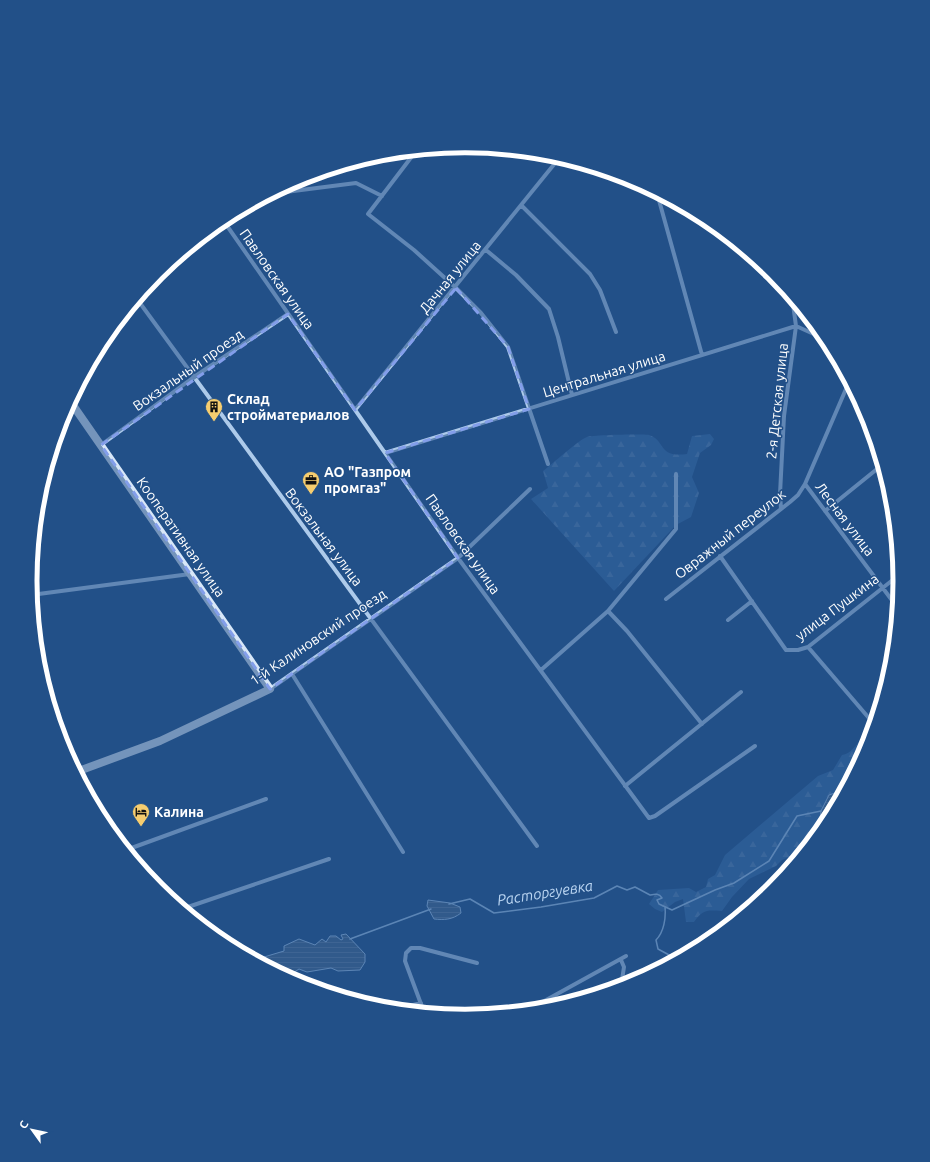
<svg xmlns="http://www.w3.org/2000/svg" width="930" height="1162" viewBox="0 0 930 1162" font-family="Ubuntu,sans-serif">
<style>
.forest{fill:url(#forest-firs)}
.water{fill:url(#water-rules);stroke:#a1c5eb}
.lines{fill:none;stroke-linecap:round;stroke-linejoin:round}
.stream{stroke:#a1c5eb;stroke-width:1.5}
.street{stroke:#adcaea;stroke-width:4}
.secondary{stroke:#d8e7f8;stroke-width:8}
.marked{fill:none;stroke:#839eea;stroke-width:3;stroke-dasharray:8 5;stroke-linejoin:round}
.labels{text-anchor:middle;stroke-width:3;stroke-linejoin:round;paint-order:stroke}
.street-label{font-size:14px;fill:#fff;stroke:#225088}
.poi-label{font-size:14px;font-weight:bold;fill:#fff;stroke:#225088;text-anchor:start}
.water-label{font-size:15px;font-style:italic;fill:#b9d4f1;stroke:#225088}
.rim{fill:none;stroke:#fff;stroke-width:5}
</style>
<defs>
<pattern id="forest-firs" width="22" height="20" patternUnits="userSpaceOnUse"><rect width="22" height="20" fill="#366aa5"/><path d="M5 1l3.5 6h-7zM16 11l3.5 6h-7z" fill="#5480b2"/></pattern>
<pattern id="water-rules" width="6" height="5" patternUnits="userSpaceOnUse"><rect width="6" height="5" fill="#44668e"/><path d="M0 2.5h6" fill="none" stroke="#607d9f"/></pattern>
</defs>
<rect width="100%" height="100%" fill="#225088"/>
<!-- forest -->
<path class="forest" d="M710 434 714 439 711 445 700 453 692 477 699 493 691 517 676 525 614 591 531 499 548 488 543 471C551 465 580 439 587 437 592 435 643 434 649 435 666 440 657 458 687 454L692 436Z
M871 734 867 748 844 790 829 795 820 825 826 824 805 850 782 860 776 866 749 879 732 897 722 911C707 910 703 909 694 922H686L683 899 675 902 662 912 655 909 649 904 658 890 689 888 696 892 706 887 708 879 715 875 725 855 818 776 833 770 842 755C855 753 857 738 871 734Z"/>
<!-- water -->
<path class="water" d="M844 790 827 823 819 825 821 811 829 795Z
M428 900 450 903 460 907 461 913C452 920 444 920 434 919L427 906Z
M346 934 365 954V962L360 970 338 971 331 968 307 972 299 969 287 977 262 963 264 957 284 951V946L299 939 315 945 322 939 326 942 330 936H336L341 940 343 939 341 935Z"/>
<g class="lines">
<!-- stream -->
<path class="stream" d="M449 904 470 899 494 913 541 907 594 898 617 886 627 890 635 887 650 895C655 894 659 893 662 898L657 900 659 904 672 910 715 890 734 883 769 861 797 816 821 811
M665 907C666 918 664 932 656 940L658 949 671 956 669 963
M350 939 431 909"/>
<!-- street -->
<path class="street" d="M416 151 368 214 414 250 456 288 481 313 508 347 548 464
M657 193 702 355
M270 194 356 183 382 196
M522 206 590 274 600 290 616 332
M223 220 458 558 649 818 655 816 755 746
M486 250 516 275 549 309 558 337 572 395
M137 299 537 846
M849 382 805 484 897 607
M355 410 560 157
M101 445 194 377 288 314
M385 453 796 326 827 340
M781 509 780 494 784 416 796 326 792 297
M825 511 882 465
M720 556 786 650H798L808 647 899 575
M31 595 190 574
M666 599 790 502 798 495 805 484
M608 611 627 631 702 724
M728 620 752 601
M808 647 874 724
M541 670 608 611 676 529V474
M292 674 403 852
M270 689 458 558 530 489
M625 786 741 692
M126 850 266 799
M182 909 329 859
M621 986 624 967 621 960
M552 997 557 1006
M398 1009 421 1003
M528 1010 626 956
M424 1012 405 961 406 953 411 948H420L477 963"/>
<!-- secondary -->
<path class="secondary" d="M70 401 270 689 160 741 76 772"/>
</g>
<!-- marked area -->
<path d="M0 0H930V1162H0ZM456 288 508 347 529 409 385 453 458 558 270 689 101 445 288 314 355 410Z" fill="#225088" fill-opacity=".55" fill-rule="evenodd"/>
<path class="marked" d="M456 288 508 347 529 409 385 453 458 558 270 689 101 445 288 314 355 410Z"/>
<!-- icons -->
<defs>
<symbol id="building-pin" viewBox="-11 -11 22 30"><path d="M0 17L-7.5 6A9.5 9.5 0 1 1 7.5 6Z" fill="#f6cd6f" stroke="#225088"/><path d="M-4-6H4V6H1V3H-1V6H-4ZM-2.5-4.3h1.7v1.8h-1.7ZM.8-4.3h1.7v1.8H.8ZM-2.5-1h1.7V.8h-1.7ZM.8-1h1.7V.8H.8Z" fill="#111"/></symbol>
<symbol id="office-pin" viewBox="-11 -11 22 30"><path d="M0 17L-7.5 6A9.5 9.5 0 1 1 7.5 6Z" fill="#f6cd6f" stroke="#225088"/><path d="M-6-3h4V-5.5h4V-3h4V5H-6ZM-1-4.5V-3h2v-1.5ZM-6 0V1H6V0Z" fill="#111"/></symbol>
<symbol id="hotel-pin" viewBox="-11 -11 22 30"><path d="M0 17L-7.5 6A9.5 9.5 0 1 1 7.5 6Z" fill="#f6cd6f" stroke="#225088"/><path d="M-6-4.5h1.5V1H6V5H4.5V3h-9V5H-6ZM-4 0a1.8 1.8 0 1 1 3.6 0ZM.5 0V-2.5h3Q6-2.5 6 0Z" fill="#111"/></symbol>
</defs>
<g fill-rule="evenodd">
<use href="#building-pin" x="204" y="397" width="20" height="27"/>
<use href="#office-pin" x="301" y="470" width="20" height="27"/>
<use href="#hotel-pin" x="131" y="802" width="20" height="27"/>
</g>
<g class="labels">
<!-- street labels -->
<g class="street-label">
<text transform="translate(450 277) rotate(-51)" y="5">Дачная улица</text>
<text transform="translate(277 279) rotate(55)" y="5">Павловская улица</text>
<text transform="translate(188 370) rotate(-35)" y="5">Вокзальный проезд</text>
<text transform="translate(604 374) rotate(-17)" y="5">Центральная улица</text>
<text transform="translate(777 401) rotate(-84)" y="5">2-я Детская улица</text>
<text transform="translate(845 519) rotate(53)" y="5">Лесная улица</text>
<text transform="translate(730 534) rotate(-38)" y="5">Овражный переулок</text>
<text transform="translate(181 537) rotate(55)" y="5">Кооперативная улица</text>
<text transform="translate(324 537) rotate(53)" y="5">Вокзальная улица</text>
<text transform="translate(463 544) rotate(55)" y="5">Павловская улица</text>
<text transform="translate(837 607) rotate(-37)" y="5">улица Пушкина</text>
<text transform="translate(318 637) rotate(-34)" y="5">1-й Калиновский проезд</text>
</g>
<!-- poi labels -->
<g class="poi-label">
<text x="227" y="404">Склад<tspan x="227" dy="16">стройматериалов</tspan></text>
<text x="324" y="477">АО "Газпром<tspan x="324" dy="16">промгаз"</tspan></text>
<text x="154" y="817">Калина</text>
</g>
<!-- water labels -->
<g class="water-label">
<text transform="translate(545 893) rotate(-9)" y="5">Расторгуевка</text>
</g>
</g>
<!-- crop -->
<path d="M0 0H930V1162H0ZM37 581a428 428 0 1 1 856 0a428 428 0 1 1-856 0Z" fill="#225088" fill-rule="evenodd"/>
<path class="rim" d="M37 581a428 428 0 1 1 856 0a428 428 0 1 1-856 0Z"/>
<!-- north arrow -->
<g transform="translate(32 1130) rotate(303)" stroke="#225088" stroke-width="3" paint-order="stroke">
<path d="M0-3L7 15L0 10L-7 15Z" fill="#ffffff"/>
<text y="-6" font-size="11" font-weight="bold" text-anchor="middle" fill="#ffffff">С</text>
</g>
</svg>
